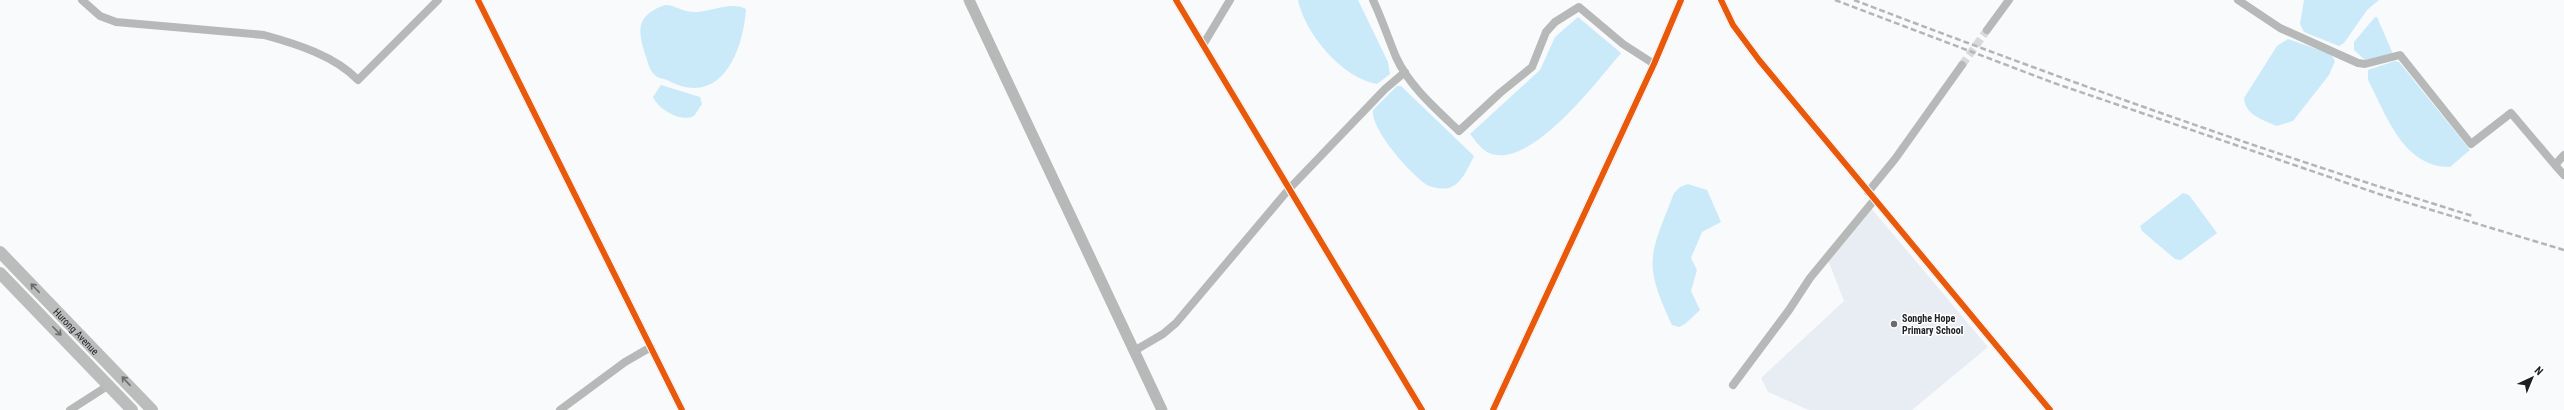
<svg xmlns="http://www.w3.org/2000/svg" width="2564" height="410" viewBox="0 0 2564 410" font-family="'Roboto Condensed',sans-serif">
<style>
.built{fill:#e8edf4}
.water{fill:#caeafa}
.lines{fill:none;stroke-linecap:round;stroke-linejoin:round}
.minor-tunnel{stroke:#d7d9db;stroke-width:8;stroke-dasharray:8 4;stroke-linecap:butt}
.minor{stroke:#b7b9b9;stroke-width:8}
.secondary{stroke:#b7b9b8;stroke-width:11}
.primary{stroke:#bbbcbc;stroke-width:12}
.rail{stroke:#b4b6b6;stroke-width:2.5;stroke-dasharray:6 3;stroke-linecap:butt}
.cycleway-casing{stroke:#fff;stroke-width:8}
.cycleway{stroke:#e8590c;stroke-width:6}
.oneway{stroke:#6c6e6f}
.poi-dot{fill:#6a6c6e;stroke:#fff;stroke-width:1.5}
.labels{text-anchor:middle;stroke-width:3;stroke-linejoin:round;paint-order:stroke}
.poi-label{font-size:10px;font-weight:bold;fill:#1d1f22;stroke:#fff;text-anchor:start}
.street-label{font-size:10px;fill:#1d1f22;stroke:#fff}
</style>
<rect width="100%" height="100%" fill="#f8fafc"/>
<!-- built -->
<path class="built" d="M1871 208 1988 347 1912 410H1809L1768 392 1761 378 1844 301 1828 260Z"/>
<!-- water -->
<path class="water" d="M1298 0H1358L1388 62 1390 74 1377 84C1342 78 1305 34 1298 0Z
M2304 0H2379L2367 10 2344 43 2339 46 2304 32 2300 24Z
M665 5C673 4 684 13 697 12 711 11 734 1 746 9 743 53 720 109 667 80 663 78 659 79 656 76 649 71 648 62 645 54 637 29 637 15 665 5Z
M1578 17 1621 53C1598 80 1528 174 1487 152 1480 148 1474 139 1470 134L1540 70 1555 37Z
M2375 17H2377L2393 54 2365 60 2354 50V42Z
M2288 39 2331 54 2335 61 2329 75 2293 121 2277 126C2263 120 2245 115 2244 98L2277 46Z
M2395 61 2399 62 2470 150 2450 167C2403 167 2387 116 2368 80V70Z
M661 85 700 97 702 104 694 116C681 123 658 109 653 97Z
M1397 86H1401L1474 156C1469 166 1462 183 1451 187 1445 190 1433 188 1427 185 1411 175 1370 129 1373 110Z
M1688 184 1707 190 1721 222 1702 232 1691 258 1697 270 1691 291 1700 310 1685 324 1679 327 1672 325C1642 261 1650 256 1674 193L1680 187Z
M2183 193 2189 195 2217 233 2181 260 2175 259 2142 231 2140 226Z"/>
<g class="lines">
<!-- minor-tunnel -->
<path class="minor-tunnel" d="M1962 65 1987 30"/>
<!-- minor -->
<path class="minor" d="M82 0 100 16 116 22 264 35C297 44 335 56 358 80L438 0
M478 0 682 410
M1176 0 1422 410
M1373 0C1382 19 1388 38 1396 57 1409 86 1436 109 1459 131L1500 93 1532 67 1546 32 1555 22 1579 7 1623 44 1654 64
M1721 0 1733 25 1759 60 2050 410
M2238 0 2280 28 2358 63 2365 64 2400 55 2471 144 2511 113 2555 165
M1987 30 2009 0
M1203 45 1230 0
M2564 155 2555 165 2564 175
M1868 192 1895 159 1962 65
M1134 351 1163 334 1176 323 1289 189 1385 89 1405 72
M1733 385 1789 310 1810 278 1875 199
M70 410 109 385
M560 410 625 362 651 347
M1493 410 1654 64 1681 0"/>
<!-- secondary -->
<path class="secondary" d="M969 0 1162 410"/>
<!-- primary -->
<g class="primary">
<path id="s1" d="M0 252 152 410"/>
<path d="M0 273 132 410"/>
</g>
<!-- rail -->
<path class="rail" d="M1835 0 2054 83 2382 195 2564 250
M1854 0C2058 78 2264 152 2473 216"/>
<defs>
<path id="cycleway" d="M478 0 682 410
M1176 0 1422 410
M1721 0 1733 25 1759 60 2050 410
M1493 410 1654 64 1681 0"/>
</defs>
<!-- cycleway casing -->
<use href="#cycleway" class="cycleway-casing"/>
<!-- cycleway -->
<use href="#cycleway" class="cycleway"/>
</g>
<!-- one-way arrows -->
<defs><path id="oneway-shaft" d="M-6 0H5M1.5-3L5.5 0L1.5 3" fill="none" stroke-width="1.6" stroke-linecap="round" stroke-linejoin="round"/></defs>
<g class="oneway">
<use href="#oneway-shaft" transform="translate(35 288) rotate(-134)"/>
<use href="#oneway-shaft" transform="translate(57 331) rotate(46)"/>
<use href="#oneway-shaft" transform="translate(126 381) rotate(-133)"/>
</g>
<!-- markers -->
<circle class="poi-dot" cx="1894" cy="324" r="4"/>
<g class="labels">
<!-- poi labels -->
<g class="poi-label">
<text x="1902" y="322">Songhe Hope<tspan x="1902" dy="12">Primary School</tspan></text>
</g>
<!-- street labels -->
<g class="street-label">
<text dy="4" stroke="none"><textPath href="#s1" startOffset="110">Hurong Avenue</textPath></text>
</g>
</g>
<!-- north arrow -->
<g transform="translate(2532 378) rotate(44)" stroke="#ffffff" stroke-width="3" paint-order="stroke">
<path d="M0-3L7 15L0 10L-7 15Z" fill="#1d1f22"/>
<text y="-6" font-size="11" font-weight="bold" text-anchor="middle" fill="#1d1f22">N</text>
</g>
</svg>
